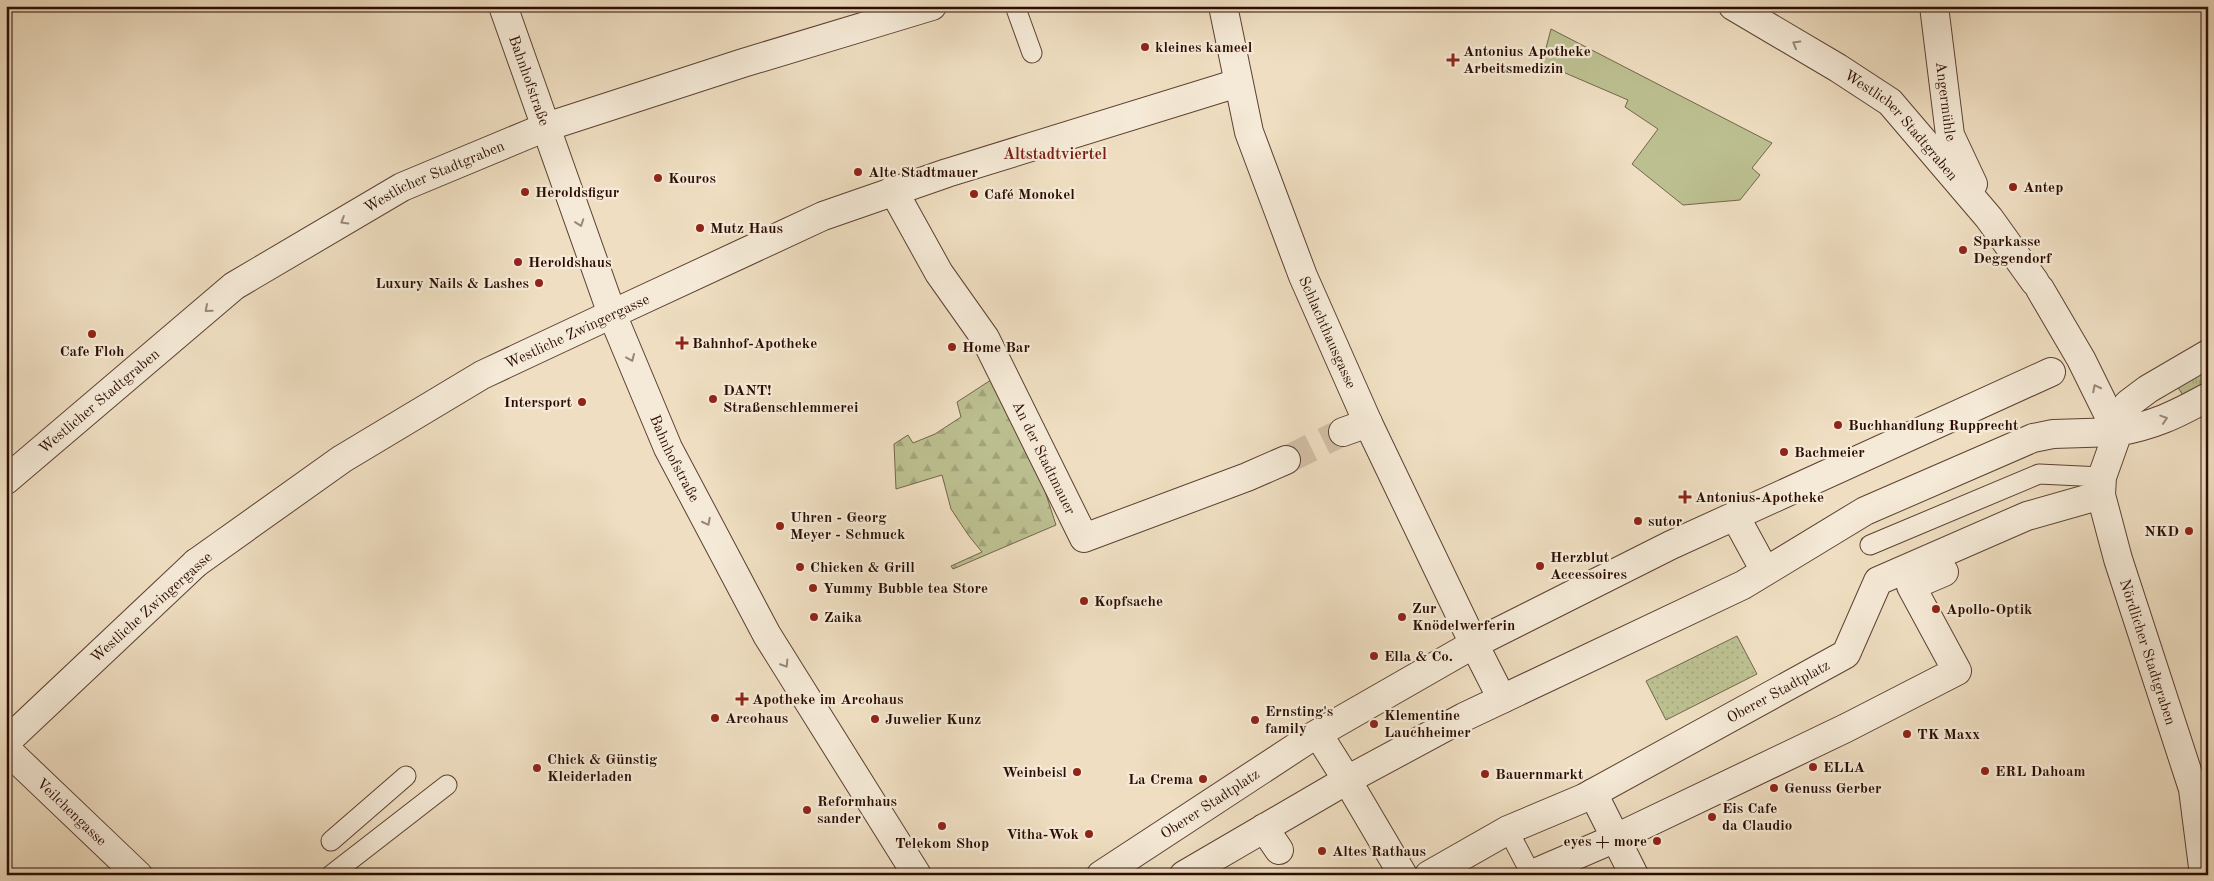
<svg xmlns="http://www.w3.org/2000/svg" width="2214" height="881" viewBox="0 0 2214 881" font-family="'Old Standard TT',serif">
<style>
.grass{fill:url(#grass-tufts);stroke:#74664a}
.forest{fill:url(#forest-firs);stroke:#74664a}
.park{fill:url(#park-dots);stroke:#74664a}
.garden{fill:#bcc091;stroke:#74664a}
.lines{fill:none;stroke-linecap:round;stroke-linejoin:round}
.pedestrian-tunnel{stroke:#d2bea4;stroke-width:28;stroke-dasharray:28 14;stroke-linecap:butt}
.service-casing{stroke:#5c4032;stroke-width:21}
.pedestrian-casing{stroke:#5c4032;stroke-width:30}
.minor-casing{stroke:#5c4032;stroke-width:30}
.tertiary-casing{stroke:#5c4032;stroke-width:30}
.service{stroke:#f5ead7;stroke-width:19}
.pedestrian{stroke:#f5ead7;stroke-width:28}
.minor{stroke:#f5ead7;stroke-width:28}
.tertiary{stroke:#f5ead7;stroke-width:28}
.oneway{stroke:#9a8677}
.poi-dot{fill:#8f2418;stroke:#f5ead7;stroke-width:2}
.labels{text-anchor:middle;stroke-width:4.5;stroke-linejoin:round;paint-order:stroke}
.poi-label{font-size:15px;font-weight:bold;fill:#2b0c02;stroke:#f5ead7;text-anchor:start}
.street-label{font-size:15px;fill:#2b0c02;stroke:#f5ead7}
.neighbourhood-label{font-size:16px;font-weight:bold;fill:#7a1f14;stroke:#f5ead7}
</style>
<defs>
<pattern id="grass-tufts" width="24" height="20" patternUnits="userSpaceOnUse" patternTransform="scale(1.25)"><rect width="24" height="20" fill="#bcc091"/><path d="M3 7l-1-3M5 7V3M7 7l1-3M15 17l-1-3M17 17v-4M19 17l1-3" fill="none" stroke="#a2a47b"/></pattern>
<pattern id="forest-firs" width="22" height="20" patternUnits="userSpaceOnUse" patternTransform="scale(1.25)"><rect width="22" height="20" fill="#bcc091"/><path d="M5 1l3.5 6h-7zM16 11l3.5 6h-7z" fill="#a2a47b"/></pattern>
<pattern id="park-dots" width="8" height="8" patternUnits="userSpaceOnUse" patternTransform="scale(1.25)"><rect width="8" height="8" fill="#bcc091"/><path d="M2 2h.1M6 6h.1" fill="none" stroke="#a2a47b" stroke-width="1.8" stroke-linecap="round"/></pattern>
</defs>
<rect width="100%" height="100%" fill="#efdec1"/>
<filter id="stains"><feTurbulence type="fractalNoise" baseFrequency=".004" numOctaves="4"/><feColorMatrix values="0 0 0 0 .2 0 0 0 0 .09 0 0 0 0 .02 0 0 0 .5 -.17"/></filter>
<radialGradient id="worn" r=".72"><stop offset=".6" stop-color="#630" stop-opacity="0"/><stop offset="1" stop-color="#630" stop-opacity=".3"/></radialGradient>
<!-- grass -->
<path class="grass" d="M2208 368V389L2186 400 2177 386Z"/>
<!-- forest -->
<path class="forest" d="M994 378 1043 485 1056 525 953 569 951 566 982 552 969 536 951 509 942 475 896 489 894 444 908 435 913 443 935 434 961 417 957 402Z"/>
<!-- park -->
<path class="park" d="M1737 636 1757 674 1666 720 1646 681Z"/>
<!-- garden -->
<path class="garden" d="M1551 29 1772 143 1752 168 1760 175 1740 200 1683 205 1632 164 1658 129 1625 107 1628 100 1542 63Z"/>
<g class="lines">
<!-- pedestrian-tunnel -->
<path class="pedestrian-tunnel" d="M1286 460 1343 432"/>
<defs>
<path id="service" d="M1015 6 1032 53
M1870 545 2039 474 2102 477
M1508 830 1531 874
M331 841 406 776
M331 875 447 785"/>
<g id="pedestrian">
<path id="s1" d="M1223 6 1249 132 1303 276 1368 423 1474 644 1502 699"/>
<path id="s2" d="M893 190 939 273 985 338 1084 538 1247 477 1286 460"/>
<path d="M612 314 823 216 947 173 1238 83"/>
<path d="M1343 432 1368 423"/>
<path d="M1735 516 1765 571"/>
<path d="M1318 734 1347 780 1403 875"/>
<path d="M6 742 196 563"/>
<path d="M1593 793 1634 875"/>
<path d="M1264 828 1279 850"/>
<path id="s3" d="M1101 875 1310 738 1474 644 1671 545 2051 372"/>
<path d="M1184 875 1347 780 1464 717 1743 585 1865 511 2033 438 2053 434 2117 432"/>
<path id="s4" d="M1429 875 1508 830 1584 798 1846 654 1878 581 2027 516 2101 495"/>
<path d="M1530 875 1616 838 1846 728 1957 671 1911 586 1944 572"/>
</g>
<g id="minor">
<path id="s5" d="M503 6 612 314 668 448 767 635 917 875"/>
<path id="s6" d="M1733 6 1838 68 1890 102 1989 218 2035 282"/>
<path id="s7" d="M1934 6 1950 135 1973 184"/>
<path d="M2040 289 2081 359 2117 432"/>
<path id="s8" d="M6 480 234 286 402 187 546 127 743 63 932 6"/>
<path d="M196 563 342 459 482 375 612 314"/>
<path id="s9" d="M6 749 138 875"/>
</g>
<path id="tertiary" d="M2117 432C2155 425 2175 415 2208 397
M2204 875 2193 789 2118 559 2101 495 2102 477 2128 404 2148 389 2208 354"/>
</defs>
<!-- service casing -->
<use href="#service" class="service-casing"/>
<!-- pedestrian casing -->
<use href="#pedestrian" class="pedestrian-casing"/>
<!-- minor casing -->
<use href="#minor" class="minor-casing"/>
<!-- tertiary casing -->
<use href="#tertiary" class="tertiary-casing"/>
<!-- service -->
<use href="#service" class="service"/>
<!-- pedestrian -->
<use href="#pedestrian" class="pedestrian"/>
<!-- minor -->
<use href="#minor" class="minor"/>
<!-- tertiary -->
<use href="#tertiary" class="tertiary"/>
</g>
<!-- one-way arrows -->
<defs><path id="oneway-chevron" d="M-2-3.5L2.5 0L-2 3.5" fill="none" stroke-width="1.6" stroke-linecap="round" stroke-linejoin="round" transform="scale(1.25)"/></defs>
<g class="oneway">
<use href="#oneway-chevron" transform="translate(1796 44) rotate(-150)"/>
<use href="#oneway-chevron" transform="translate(344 221) rotate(149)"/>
<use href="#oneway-chevron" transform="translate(580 223) rotate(71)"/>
<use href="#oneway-chevron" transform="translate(208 309) rotate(139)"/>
<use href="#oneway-chevron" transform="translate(631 358) rotate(67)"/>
<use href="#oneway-chevron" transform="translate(2096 388) rotate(-117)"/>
<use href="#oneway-chevron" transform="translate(2164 419) rotate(-18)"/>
<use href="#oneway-chevron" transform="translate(707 522) rotate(63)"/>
<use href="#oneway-chevron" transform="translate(785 664) rotate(58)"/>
</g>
<!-- markers -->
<g class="poi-dot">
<circle cx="1145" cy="47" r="5"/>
<path d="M1450.5 52.5h5v5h5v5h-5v5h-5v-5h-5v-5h5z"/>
<circle cx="858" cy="172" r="5"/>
<circle cx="658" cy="178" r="5"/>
<circle cx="2013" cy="187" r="5"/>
<circle cx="525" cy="192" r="5"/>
<circle cx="974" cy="194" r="5"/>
<circle cx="700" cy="228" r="5"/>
<circle cx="1963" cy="250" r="5"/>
<circle cx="518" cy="262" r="5"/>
<circle cx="539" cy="283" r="5"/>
<circle cx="92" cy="334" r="5"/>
<path d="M679.5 335.5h5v5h5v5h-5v5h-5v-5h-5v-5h5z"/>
<circle cx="952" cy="347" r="5"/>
<circle cx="713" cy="399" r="5"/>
<circle cx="582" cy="402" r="5"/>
<circle cx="1838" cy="425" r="5"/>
<circle cx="1784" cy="452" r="5"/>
<path d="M1682.5 489.5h5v5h5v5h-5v5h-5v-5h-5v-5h5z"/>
<circle cx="1638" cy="521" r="5"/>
<circle cx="780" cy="526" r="5"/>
<circle cx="2189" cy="531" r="5"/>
<circle cx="1540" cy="566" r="5"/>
<circle cx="800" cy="567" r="5"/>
<circle cx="813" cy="588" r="5"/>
<circle cx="1084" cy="601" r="5"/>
<circle cx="1936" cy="609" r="5"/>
<circle cx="814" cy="617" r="5"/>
<circle cx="1402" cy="617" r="5"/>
<circle cx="1374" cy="656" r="5"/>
<path d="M739.5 691.5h5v5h5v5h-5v5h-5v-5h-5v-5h5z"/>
<circle cx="715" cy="718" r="5"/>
<circle cx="875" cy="719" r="5"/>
<circle cx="1255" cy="720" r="5"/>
<circle cx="1374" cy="724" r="5"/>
<circle cx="1907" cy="734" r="5"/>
<circle cx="1813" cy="767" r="5"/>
<circle cx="537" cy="768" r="5"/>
<circle cx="1985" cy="771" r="5"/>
<circle cx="1077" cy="772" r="5"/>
<circle cx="1485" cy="774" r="5"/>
<circle cx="1203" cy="779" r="5"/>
<circle cx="1774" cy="788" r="5"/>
<circle cx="807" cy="810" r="5"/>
<circle cx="1712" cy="817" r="5"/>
<circle cx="942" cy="826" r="5"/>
<circle cx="1089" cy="834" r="5"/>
<circle cx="1657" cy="841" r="5"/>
<circle cx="1322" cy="851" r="5"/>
</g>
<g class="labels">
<!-- poi labels -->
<g class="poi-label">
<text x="1155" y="52">kleines kameel</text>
<text x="1463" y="56">Antonius Apotheke<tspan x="1463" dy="17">Arbeitsmedizin</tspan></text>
<text x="868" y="177">Alte Stadtmauer</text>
<text x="668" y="183">Kouros</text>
<text x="2023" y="192">Antep</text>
<text x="535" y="197">Heroldsfigur</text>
<text x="984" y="199">Café Monokel</text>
<text x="710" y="233">Mutz Haus</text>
<text x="1973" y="246">Sparkasse<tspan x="1973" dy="17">Deggendorf</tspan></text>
<text x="528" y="267">Heroldshaus</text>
<text x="529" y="288" text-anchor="end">Luxury Nails &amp; Lashes</text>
<text x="692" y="348">Bahnhof-Apotheke</text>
<text x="962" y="352">Home Bar</text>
<text x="92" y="356" text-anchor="middle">Cafe Floh</text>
<text x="723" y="395">DANT!<tspan x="723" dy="17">Straßenschlemmerei</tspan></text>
<text x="572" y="407" text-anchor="end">Intersport</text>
<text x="1848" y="430">Buchhandlung Rupprecht</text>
<text x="1794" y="457">Bachmeier</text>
<text x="1695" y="502">Antonius-Apotheke</text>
<text x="790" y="522">Uhren - Georg<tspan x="790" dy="17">Meyer - Schmuck</tspan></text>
<text x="1648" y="526">sutor</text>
<text x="2179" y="536" text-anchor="end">NKD</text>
<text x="1550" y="562">Herzblut<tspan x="1550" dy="17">Accessoires</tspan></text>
<text x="810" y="572">Chicken &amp; Grill</text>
<text x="823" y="593">Yummy Bubble tea Store</text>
<text x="1094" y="606">Kopfsache</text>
<text x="1412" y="613">Zur<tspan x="1412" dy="17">Knödelwerferin</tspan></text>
<text x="1946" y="614">Apollo-Optik</text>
<text x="824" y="622">Zaika</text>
<text x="1384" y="661">Ella &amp; Co.</text>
<text x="752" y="704">Apotheke im Arcohaus</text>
<text x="1265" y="716">Ernsting's<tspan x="1265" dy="17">family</tspan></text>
<text x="1384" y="720">Klementine<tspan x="1384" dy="17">Lauchheimer</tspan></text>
<text x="725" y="723">Arcohaus</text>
<text x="885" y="724">Juwelier Kunz</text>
<text x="1917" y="739">TK Maxx</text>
<text x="547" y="764">Chick &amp; Günstig<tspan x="547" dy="17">Kleiderladen</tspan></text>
<text x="1823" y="772">ELLA</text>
<text x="1995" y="776">ERL Dahoam</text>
<text x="1067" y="777" text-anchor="end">Weinbeisl</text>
<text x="1495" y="779">Bauernmarkt</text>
<text x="1193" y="784" text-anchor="end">La Crema</text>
<text x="1784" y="793">Genuss Gerber</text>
<text x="817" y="806">Reformhaus<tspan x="817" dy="17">sander</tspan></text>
<text x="1722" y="813">Eis Cafe<tspan x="1722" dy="17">da Claudio</tspan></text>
<text x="1079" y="839" text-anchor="end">Vitha-Wok</text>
<text x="1647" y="846" text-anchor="end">eyes + more</text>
<text x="942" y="848" text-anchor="middle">Telekom Shop</text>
<text x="1332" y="856">Altes Rathaus</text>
</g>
<!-- street labels -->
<g class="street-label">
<text dy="5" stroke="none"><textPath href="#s5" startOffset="79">Bahnhofstraße</textPath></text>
<text dy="5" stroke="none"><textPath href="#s7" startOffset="96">Angermühle</textPath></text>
<text dy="5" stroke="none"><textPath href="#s6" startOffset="208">Westlicher Stadtgraben</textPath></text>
<text dy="5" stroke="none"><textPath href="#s8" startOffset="528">Westlicher Stadtgraben</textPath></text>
<text transform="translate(577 331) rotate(-25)" y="5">Westliche Zwingergasse</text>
<text dy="5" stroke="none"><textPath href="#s1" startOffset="344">Schlachthausgasse</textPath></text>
<text dy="5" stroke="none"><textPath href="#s8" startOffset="122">Westlicher Stadtgraben</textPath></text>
<text dy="5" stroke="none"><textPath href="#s2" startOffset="308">An der Stadtmauer</textPath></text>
<text dy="5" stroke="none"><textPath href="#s5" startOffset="484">Bahnhofstraße</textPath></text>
<text transform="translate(151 607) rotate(-42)" y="5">Westliche Zwingergasse</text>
<text transform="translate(2148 652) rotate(72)" y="5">Nördlicher Stadtgraben</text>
<text dy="5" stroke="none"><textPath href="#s4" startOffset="395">Oberer Stadtplatz</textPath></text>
<text dy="5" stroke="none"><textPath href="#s3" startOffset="130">Oberer Stadtplatz</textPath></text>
<text dy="5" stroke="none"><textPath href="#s9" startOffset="91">Veilchengasse</textPath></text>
</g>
<!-- neighbourhood labels -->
<g class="neighbourhood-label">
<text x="1055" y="159">Altstadtviertel</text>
</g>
</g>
<!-- margin -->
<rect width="2214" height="881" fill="none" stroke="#efdec1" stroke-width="25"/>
<rect x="8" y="8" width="2199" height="866" fill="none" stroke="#2b0c02" stroke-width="2.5"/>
<rect x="12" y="12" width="2189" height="856" fill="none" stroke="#2b0c02"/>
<rect width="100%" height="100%" filter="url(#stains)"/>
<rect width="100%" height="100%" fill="url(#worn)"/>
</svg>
